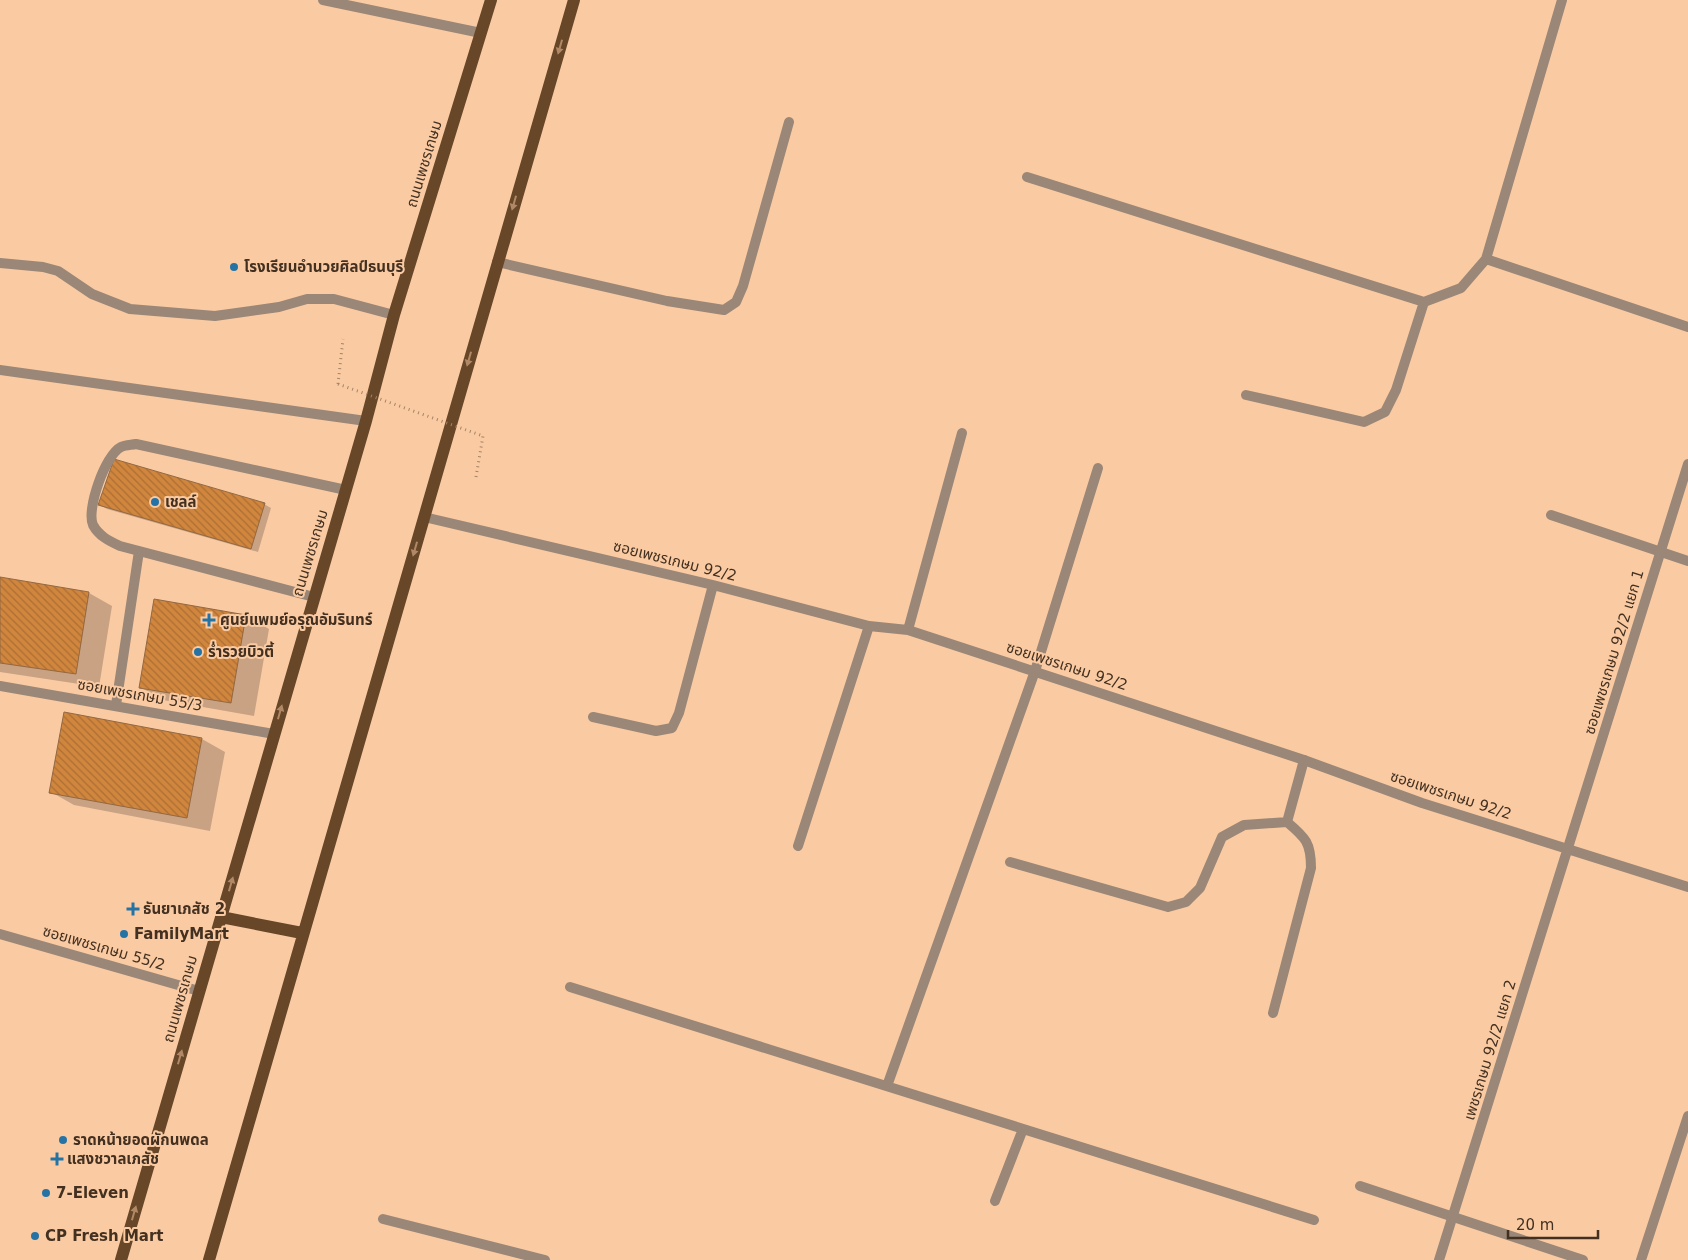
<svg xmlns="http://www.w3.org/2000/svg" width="1688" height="1260" viewBox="0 0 1688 1260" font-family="'DejaVu Sans','Noto Sans Thai',sans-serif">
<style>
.shadow{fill:#0003}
.building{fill:url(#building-back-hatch);stroke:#926843}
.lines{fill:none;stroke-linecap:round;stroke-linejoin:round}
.path{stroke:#a58366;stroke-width:3;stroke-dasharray:1 4;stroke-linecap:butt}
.service{stroke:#9b8777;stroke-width:10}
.minor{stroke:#9b8777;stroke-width:10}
.primary{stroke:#684729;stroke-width:12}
.path-bridge{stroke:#a58366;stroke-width:3;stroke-dasharray:1 4;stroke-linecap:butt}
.oneway{fill:#b18966}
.poi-dot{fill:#2573a5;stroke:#facba3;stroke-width:2}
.labels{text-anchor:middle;stroke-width:4;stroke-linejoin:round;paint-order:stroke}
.street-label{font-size:15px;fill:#433020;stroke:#facba3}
.poi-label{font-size:15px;font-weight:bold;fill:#433020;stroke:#facba3;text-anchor:start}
</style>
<defs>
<pattern id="building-back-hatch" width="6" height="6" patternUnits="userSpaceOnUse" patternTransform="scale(1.25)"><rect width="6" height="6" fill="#d1863e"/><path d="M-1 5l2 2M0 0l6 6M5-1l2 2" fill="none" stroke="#ab6e34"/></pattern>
</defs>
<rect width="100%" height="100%" fill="#facba3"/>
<!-- shadow -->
<path class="shadow" d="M264 504 271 508 258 552 107 509 100 505Z
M0 578 89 593 112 606 99 687 0 672Z
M246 616 269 629 254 716 163 700 140 687Z
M202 739 225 752 210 831 74 805 51 792Z"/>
<!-- building -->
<path class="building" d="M114 459 265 503 251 549 98 505Z
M0 577 89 592 76 674 0 663Z
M154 599 246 615 231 703 139 688Z
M64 712 202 738 187 818 49 793Z"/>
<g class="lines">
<!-- path -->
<path class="path" d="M338 384 343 339
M476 477 483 436"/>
<!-- service -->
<path class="service" d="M1027 177 1424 302
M1486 259 1688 327
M497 262 667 301 724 310 736 302 743 286 789 122
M0 263 43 267 58 271 92 294 130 309 215 316 279 307 307 299H334L394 315
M1246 395 1364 422 1385 412 1396 390 1424 302 1461 288 1486 259 1562 0
M1551 515 1688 561
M314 597 120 546C109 541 99 536 93 525 86 510 105 455 121 447 125 445 131 445 136 444L346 490
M116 705 139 551
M1010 862 1168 907 1186 902 1200 888 1222 837 1244 825 1287 822 1304 760
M1273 1013 1311 868C1311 843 1306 838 1287 822
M1360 1186 1583 1260"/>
<!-- minor -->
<path class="minor" d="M323 0 481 33
M0 370 366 421
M424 517 713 585 869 626 908 630 1304 760 1422 803 1688 887
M908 630 962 433
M0 686 274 734
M593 717 656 731 672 728 679 713 713 585
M798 846 869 626
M0 934 199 991
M570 987 1314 1220
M887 1086 1035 671 1098 468
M995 1201 1023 1129
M383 1219 545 1260
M1439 1260 1688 464
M1641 1260 1688 1116"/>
<!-- primary -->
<path class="primary" d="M221 917 302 933
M121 1260 366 421 394 315 491 0
M209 1260 574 0"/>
<!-- path-bridge -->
<path class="path-bridge" d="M338 384 483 436"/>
</g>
<!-- one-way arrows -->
<defs><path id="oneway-solid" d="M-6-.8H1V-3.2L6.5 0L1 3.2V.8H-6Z" transform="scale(1.25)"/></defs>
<g class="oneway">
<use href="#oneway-solid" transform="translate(560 47) rotate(106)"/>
<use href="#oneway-solid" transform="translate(514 203) rotate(106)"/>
<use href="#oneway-solid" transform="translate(469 359) rotate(106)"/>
<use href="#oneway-solid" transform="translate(415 549) rotate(106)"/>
<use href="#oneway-solid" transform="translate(280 712) rotate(-74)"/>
<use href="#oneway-solid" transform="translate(231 884) rotate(-74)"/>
<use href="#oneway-solid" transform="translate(180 1057) rotate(-74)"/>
<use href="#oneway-solid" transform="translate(134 1213) rotate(-74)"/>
</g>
<!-- markers -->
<g class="poi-dot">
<circle cx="234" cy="267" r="5"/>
<circle cx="155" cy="502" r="5"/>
<path d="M206.5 612.5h5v5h5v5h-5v5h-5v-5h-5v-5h5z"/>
<circle cx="198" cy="652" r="5"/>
<path d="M130.5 901.5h5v5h5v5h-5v5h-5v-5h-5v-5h5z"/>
<circle cx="124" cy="934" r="5"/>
<circle cx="63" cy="1140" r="5"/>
<path d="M54.5 1151.5h5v5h5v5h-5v5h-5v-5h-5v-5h5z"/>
<circle cx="46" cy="1193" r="5"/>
<circle cx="35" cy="1236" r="5"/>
</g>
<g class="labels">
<!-- street labels -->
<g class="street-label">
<text transform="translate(424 164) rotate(-73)" y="5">ถนนเพชรเกษม</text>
<text transform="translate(310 553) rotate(-73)" y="5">ถนนเพชรเกษม</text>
<text transform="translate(675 561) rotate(14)" y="5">ซอยเพชรเกษม 92/2</text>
<text transform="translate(1614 652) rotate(-73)" y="5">ซอยเพชรเกษม 92/2 แยก 1</text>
<text transform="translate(1067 666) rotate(18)" y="5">ซอยเพชรเกษม 92/2</text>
<text transform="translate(140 695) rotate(10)" y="5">ซอยเพชรเกษม 55/3</text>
<text transform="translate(1451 795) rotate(18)" y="5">ซอยเพชรเกษม 92/2</text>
<text transform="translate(104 948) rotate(16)" y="5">ซอยเพชรเกษม 55/2</text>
<text transform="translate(180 999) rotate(-74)" y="5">ถนนเพชรเกษม</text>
<text transform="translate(1490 1050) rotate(-73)" y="5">เพชรเกษม 92/2 แยก 2</text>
</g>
<!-- poi labels -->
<g class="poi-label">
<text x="244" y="272">โรงเรียนอำนวยศิลป์ธนบุรี</text>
<text x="165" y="507">เชลล์</text>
<text x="220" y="625">ศูนย์แพมย์อรุณอัมรินทร์</text>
<text x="208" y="657">ร่ำรวยบิวตี้</text>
<text x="143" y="914">ธันยาเภสัช 2</text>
<text x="134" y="939">FamilyMart</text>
<text x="73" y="1145">ราดหน้ายอดผักนพดล</text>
<text x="67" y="1164">แสงชวาลเภสัช</text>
<text x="56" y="1198">7-Eleven</text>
<text x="45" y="1241">CP Fresh Mart</text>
</g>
</g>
<!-- scale -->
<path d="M1508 1230v8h90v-8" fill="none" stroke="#433020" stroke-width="2.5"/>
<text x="1516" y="1230" font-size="15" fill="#433020" stroke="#facba3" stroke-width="4" paint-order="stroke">20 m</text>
</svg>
